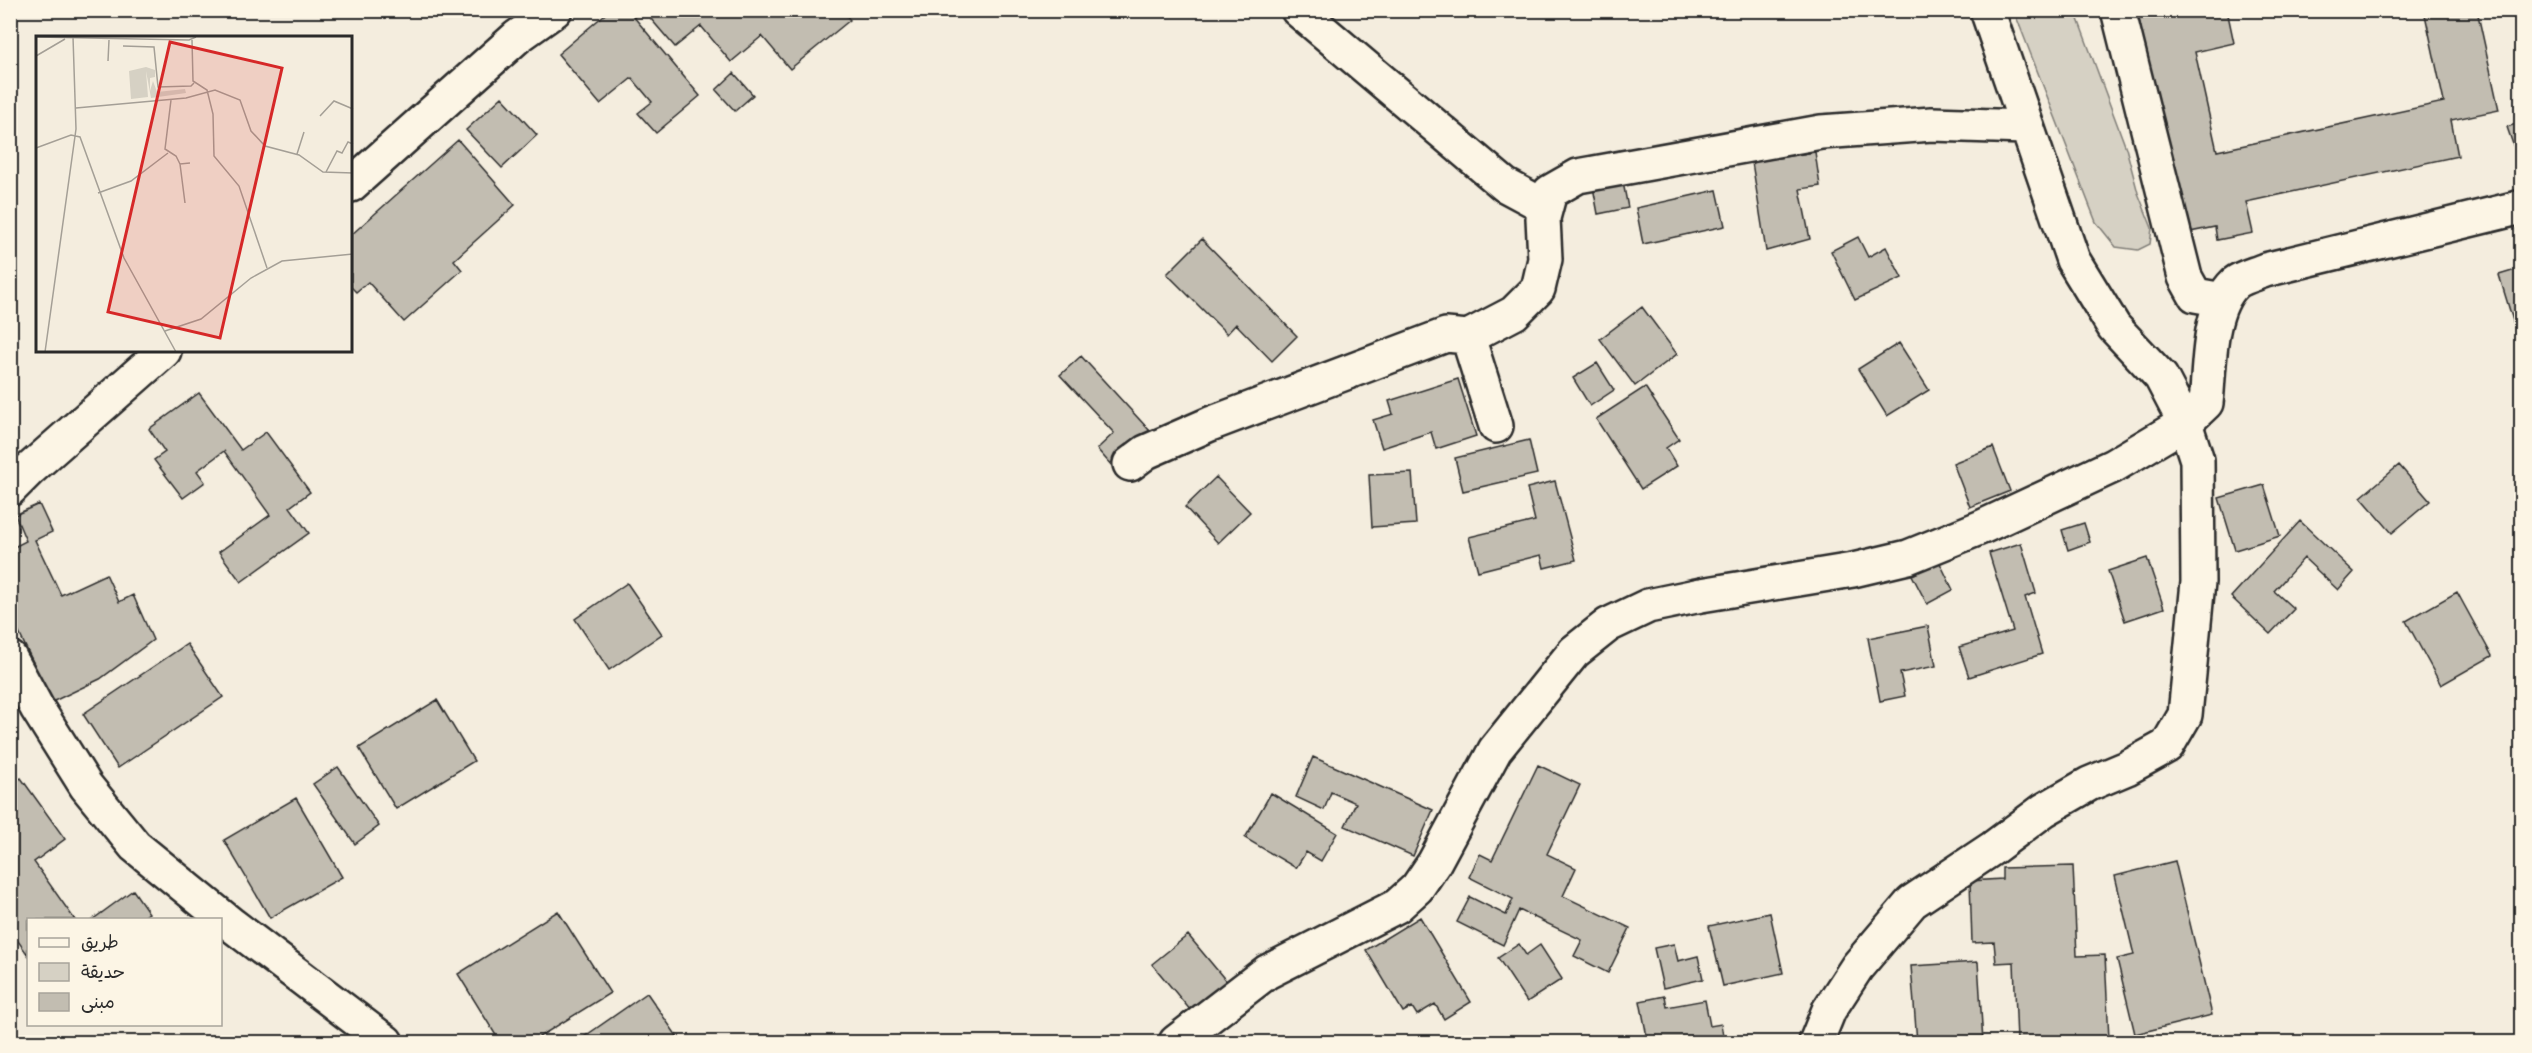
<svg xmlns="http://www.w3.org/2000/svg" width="2532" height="1053" viewBox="0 0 2532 1053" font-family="Delius,'Playpen Sans Arabic',sans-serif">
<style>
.green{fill:#d6d1c4;stroke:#807e78;stroke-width:1.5}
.building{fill:#c2bdb1;stroke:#2b2b2b;stroke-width:1.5}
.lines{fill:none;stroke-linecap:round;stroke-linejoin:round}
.minor-casing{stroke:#2b2b2b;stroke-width:38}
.minor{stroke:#fcf5e5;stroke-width:33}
.inset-road{fill:none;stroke:#a49f96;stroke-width:1.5}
.view{fill:#d62828;fill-opacity:0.15;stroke:#d62828;stroke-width:3}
.inset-edge{fill:none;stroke:#2b2b2b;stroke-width:3}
</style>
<rect width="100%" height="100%" fill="#f4edde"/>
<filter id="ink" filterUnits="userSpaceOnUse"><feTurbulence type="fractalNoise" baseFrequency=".0167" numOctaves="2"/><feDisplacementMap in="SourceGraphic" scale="12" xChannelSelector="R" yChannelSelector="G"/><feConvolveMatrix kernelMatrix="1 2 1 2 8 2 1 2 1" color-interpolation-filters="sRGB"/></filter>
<g filter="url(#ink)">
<!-- green -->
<path class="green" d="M2014 11H2075L2126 148 2138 193 2152 228 2150 244 2138 250 2116 247 2096 222Z"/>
<!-- building -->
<path class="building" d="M610 10H628L700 96 656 133 638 113 652 102 632 78 600 104 558 54Z
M661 10H842L850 20 790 69 762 36 731 62 701 26 675 47 651 19Z
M2137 10H2227L2234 43 2195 52 2217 151 2444 102 2424 10H2477L2499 110 2451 120 2458 156 2246 202 2253 233 2217 240 2215 227 2185 233Z
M734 73 753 95 735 111 716 90Z
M502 97 537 135 502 168 466 130Z
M2522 122V151L2516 153 2507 127Z
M458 140 515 205 454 260 462 270 404 322 368 282 356 292 351 287V235Z
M1815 152 1820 186 1800 189 1810 239 1766 251 1752 162Z
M1623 182 1628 208 1598 214 1593 187Z
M1717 190 1725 226 1643 244 1636 208Z
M1858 237 1868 257 1886 247 1902 278 1855 300 1831 251Z
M1202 239 1297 336 1272 361 1236 324 1227 334 1167 274Z
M2522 268V347H2521L2499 275Z
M1642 307 1677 354 1635 386 1600 339Z
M1899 343 1929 390 1887 416 1858 369Z
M1081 356 1150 431 1112 466 1097 449 1114 433 1060 375Z
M1597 363 1614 390 1590 406 1573 378Z
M1458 379 1476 436 1436 449 1431 432 1382 448 1373 420 1393 414 1389 401Z
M1645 387 1679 439 1666 448 1677 466 1641 489 1596 419Z
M199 393 241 450 266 432 310 492 290 507 309 533 241 582 219 552 270 515 224 451 197 471 205 482 183 498 154 460 165 452 149 429Z
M1529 440 1537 474 1463 491 1455 458Z
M1993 447 2010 491 1970 507 1953 463Z
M2399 465 2430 501 2392 533 2361 497Z
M1412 473 1416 524 1372 527 1369 475Z
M1216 477 1250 512 1218 543 1185 507Z
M1555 481 1576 560 1544 568 1541 555 1478 571 1469 537 1535 521 1527 488Z
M2264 485 2280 536 2235 550 2219 498Z
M39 504 52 532 35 540 61 595 106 574 119 602 133 595 153 640 100 679 52 702 10 614V549L26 541 15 515Z
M2300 521 2354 572 2338 590 2304 558 2274 591 2294 609 2270 634 2231 597Z
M2084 523 2090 542 2068 550 2062 530Z
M2021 543 2036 593 2025 597 2042 654 1969 677 1959 647 2013 631 1989 553Z
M2147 558 2164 608 2125 621 2108 571Z
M1939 561 1953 590 1927 604 1912 575Z
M627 583 662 634 609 670 575 619Z
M2457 592 2492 656 2441 685 2406 621Z
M1928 626 1936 666 1900 673 1905 696 1880 701 1868 638Z
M187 644 223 697 118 768 83 714Z
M437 700 474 761 396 809 359 748Z
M1313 757 1433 810 1413 856 1345 826 1356 803 1331 792 1324 810 1296 797Z
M1538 765 1580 785 1547 854 1576 868 1563 896 1630 928 1608 973 1574 956 1582 940 1519 910 1503 945 1457 922 1470 897 1506 915 1513 899 1469 877 1480 854 1492 860Z
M338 767 379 826 355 844 313 784Z
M21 778 65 839 34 862 75 920H28V955L10 930V786Z
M1271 793 1337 833 1321 861 1306 852 1296 868 1245 838Z
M296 798 342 877 270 918 224 840Z
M2175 861 2212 1015 2135 1034 2117 959 2134 955 2115 876Z
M2073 866 2077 956 2105 955 2109 1040 2017 1042 2014 962 1996 963 1994 942 1972 943 1970 881 2002 879V868Z
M133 890 149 913 140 920H92Z
M558 911 610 993 531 1042H500L458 974Z
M1770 913 1783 973 1723 986 1709 926Z
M1420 917 1471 1002 1444 1019 1435 1004 1417 1015 1412 1007 1403 1012 1366 950Z
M1188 935 1227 982 1191 1011 1152 964Z
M1519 944 1526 955 1540 945 1562 979 1527 1002 1498 958Z
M1674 944 1678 961 1698 956 1703 979 1663 988 1654 948Z
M1978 962 1983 1042H1917L1911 966Z
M647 993 681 1042H579L578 1041Z
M1665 996 1667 1007 1705 1000 1710 1026 1721 1024 1724 1042H1648L1640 1001Z"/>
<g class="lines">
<defs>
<path id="minor" d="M1298 10 1505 185 1546 207
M2118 10 2185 277 2195 295 2223 300
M351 185 517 37 555 10
M1496 426 1468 337 1514 313 1538 289 1545 259 1543 218 1550 192 1578 176 1821 132 1932 124 2026 127
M1130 464 1146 452 1210 424 1446 335 1468 337
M10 489 29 470 164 351
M10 658 37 708 86 786 135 846 232 925 386 1042
M1176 1042 1267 972 1397 906 1417 888 1434 863 1495 750 1574 652 1608 625 1648 606 1701 595 1853 570 1908 557 1982 527 2113 466 2185 423 2206 403C2210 367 2207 310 2235 283 2242 277 2256 274 2265 270L2522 207
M1816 1042 1829 1010 1857 967 1912 902 1993 848 2044 810 2089 784 2127 768 2167 746 2185 715 2198 582 2197 460 2185 423 2161 377 2114 327 2073 260 1987 10"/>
</defs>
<!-- minor casing -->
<use href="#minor" class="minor-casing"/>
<!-- minor -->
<use href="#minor" class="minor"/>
</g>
</g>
<!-- overview -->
<g transform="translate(36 36)">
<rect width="316" height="316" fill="#f4edde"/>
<path d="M110 31 119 34V41L114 42V55L117 45 121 56 149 53 150 57 115 62 110 35 112 61 95 63 93 35Z" fill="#d6d1c4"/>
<path class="inset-road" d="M1 1 153 4 160 1M156 4 157 45 171 54 177 78 178 120 203 150 231 232M87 10 118 11 122 51 155 50 158 47M0 20 29 3M72 25 73 4M135 64 129 113 140 120 144 128 154 127M40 72 150 62 179 54 204 64 215 95 229 110 263 119 287 136 317 137M284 80 298 65 317 73M0 112 35 99 44 101 88 222 140 316M261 118 268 96M144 128 149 167M290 136 301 115 306 117 312 106 317 108M62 157 95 145 132 117M129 295 165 283 215 242 246 225 317 218M9 316 40 93 37 1"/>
<path class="view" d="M134 6 246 32 184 302 72 276Z"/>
<rect width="316" height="316" class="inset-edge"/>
</g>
<!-- margin -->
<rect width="2532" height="1053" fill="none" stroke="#fcf5e5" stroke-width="36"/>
<rect x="18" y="18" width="2496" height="1017" fill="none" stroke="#2b2b2b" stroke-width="2" filter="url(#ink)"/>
<!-- legend -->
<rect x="27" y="918" width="195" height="108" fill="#fcf5e5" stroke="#a8a49b" stroke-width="1.5"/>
<rect x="39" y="938" width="30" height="9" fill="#fcf5e5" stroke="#a8a49b" stroke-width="1.5"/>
<text x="81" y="948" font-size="18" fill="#2b2b2b">طريق</text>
<rect x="39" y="963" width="30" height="18" fill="#d6d1c4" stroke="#a8a49b" stroke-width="1.5"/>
<text x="81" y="978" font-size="18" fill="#2b2b2b">حديقة</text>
<rect x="39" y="993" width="30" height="18" fill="#c2bdb1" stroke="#a8a49b" stroke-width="1.5"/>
<text x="81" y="1008" font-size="18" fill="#2b2b2b">مبنى</text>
</svg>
